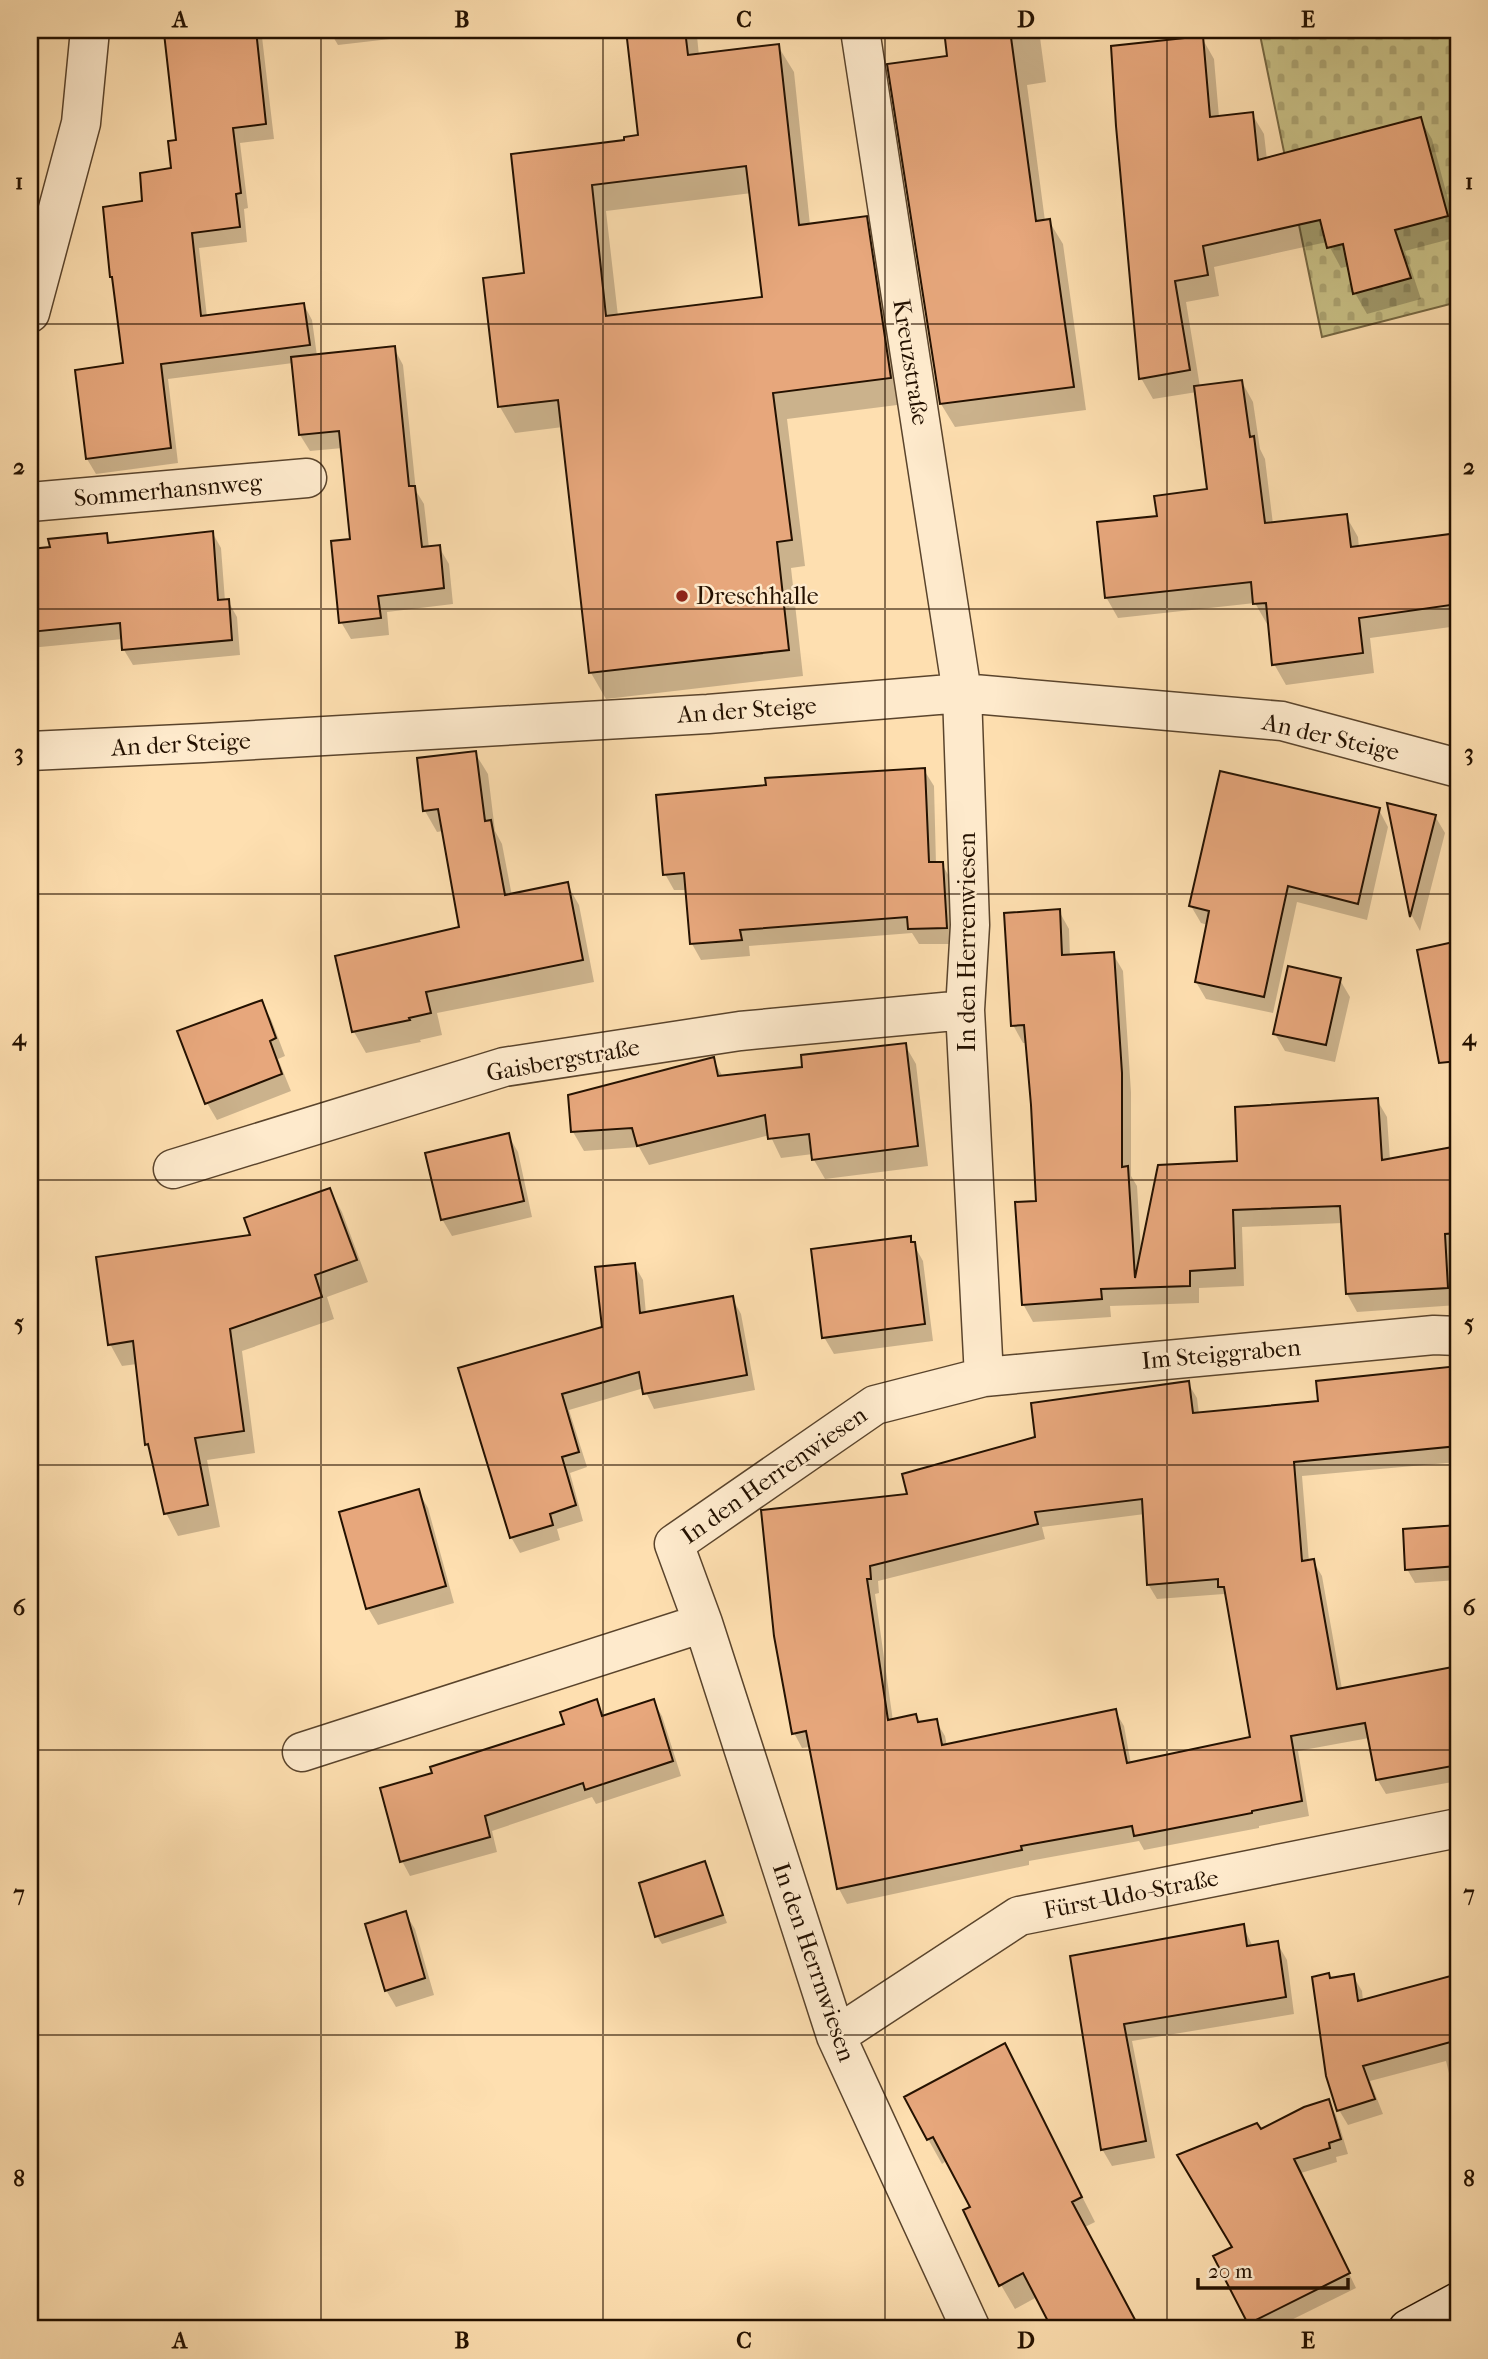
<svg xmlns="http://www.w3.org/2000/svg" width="1488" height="2359" viewBox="0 0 1488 2359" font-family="'IM FELL French Canon',serif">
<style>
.cemetery{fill:url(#cemetery-stones);stroke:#766843;stroke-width:2}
.shadow{fill:#0003;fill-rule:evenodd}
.building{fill:#e7a77c;stroke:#241100;stroke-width:2;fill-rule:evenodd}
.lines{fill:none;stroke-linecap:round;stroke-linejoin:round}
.street-casing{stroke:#5a442c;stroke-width:41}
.secondary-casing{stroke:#241100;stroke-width:41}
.street{stroke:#feeacc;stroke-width:38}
.secondary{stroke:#feeacc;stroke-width:38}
.grid{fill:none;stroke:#241100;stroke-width:2;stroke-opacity:0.55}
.poi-dot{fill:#8f2418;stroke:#feeacc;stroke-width:2.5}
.labels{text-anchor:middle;stroke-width:5;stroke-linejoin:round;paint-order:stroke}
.street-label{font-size:24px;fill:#241100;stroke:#feeacc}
.poi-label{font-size:24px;fill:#241100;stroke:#feeacc;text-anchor:start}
.neatline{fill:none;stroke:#241100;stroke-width:2.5}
.grid-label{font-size:23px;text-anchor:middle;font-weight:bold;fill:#241100}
</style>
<defs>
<pattern id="cemetery-stones" width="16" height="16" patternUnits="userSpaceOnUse" patternTransform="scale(1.75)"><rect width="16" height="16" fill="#c8c086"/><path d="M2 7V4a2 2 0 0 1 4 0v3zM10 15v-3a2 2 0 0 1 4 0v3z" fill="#aca472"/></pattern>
</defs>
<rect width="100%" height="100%" fill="#fedfb0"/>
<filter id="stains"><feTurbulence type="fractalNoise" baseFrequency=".00286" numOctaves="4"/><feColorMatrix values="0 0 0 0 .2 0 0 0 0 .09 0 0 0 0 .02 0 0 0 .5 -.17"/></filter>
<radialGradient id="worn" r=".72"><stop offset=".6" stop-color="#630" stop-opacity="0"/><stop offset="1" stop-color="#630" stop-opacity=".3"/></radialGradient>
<!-- cemetery -->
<path class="cemetery" d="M1259 30H1458V302L1322 337Z"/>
<!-- shadow -->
<path class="shadow" d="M158 30H258L262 37 274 139 240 143 248 208 244 209 247 242 199 248 207 317 304 305 312 320 317 356 394 348 403 365 416 491 424 504 429 548 439 547 449 564 453 604 387 612 389 635 351 639 341 622 352 540 343 448 310 451 300 435 293 363 168 379 178 463 96 474 87 459 125 365 115 282 111 277 144 202 173 170 178 141 167 38 163 39Z
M329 30H389L390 39 338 45Z
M628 30H693L697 36 699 56 778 46 794 72 810 225 866 218 881 244 905 404 787 419 805 566 791 568 803 676 606 699 591 673 563 427 515 433 500 407 485 280 526 275 512 156 626 141 640 136ZM752 193 764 298 618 316 606 211Z
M945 30H1039L1046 82 1027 85 1045 221H1049L1063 244 1086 410 955 427 941 404 949 58Z
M1202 38 1214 59 1219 117 1252 114 1264 134 1267 160 1420 119 1432 139 1458 237 1405 251 1421 299 1367 314 1355 293 1349 266 1341 268 1327 242 1214 267 1219 296 1186 302 1200 387 1242 382 1253 402 1260 449 1265 459 1273 524 1346 516 1358 537 1359 548 1458 535V626L1370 638 1374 673 1286 685 1274 664 1270 624H1267L1255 603 1118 618 1106 597 1159 517 1209 491 1197 392 1153 399 1141 378Z
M212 532 221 548 225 601H228L237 617 240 655 133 665 124 650 123 639 30 648V551L52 549 106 535 111 544Z
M475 753 488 774 495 831 502 844 512 896 567 884 579 905 594 982 437 1013 442 1035 420 1040 421 1042 366 1053 354 1032 461 928 443 831 437 832 425 811Z
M924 770 934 786 936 864H942L951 880 955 944H919L912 933 749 946 750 956 701 960 692 944 687 890H674L665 874Z
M1389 805 1435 816 1445 833 1420 931 1412 916Z
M1379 810 1388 827 1367 920 1297 902 1273 1013 1206 999 1196 982 1208 925 1201 923 1191 906Z
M1059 911 1069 929 1070 957 1113 954 1123 971 1131 1092V1176L1137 1186 1141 1250 1239 1162 1377 1100 1387 1117 1390 1160 1458 1148V1305L1357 1312 1347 1294 1343 1223 1242 1227 1244 1286 1199 1288V1303L1110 1306 1111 1317 1033 1322 1023 1304 1038 1202 1028 1043H1023L1013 1025Z
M1455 943 1458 949V1073L1444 998Z
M1340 980 1350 997 1335 1062 1285 1051 1275 1034Z
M261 1002 271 1019 285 1056 278 1059 291 1091 217 1120 207 1103Z
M905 1045 916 1064 928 1166 825 1179 814 1160 813 1154 781 1158 770 1135 649 1165 639 1147 584 1151 573 1132 713 1059 723 1077 804 1068Z
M508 1135 518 1152 532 1217 452 1236 442 1219Z
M330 1190 342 1212 368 1282 327 1297 334 1319 242 1351 255 1453 207 1460 220 1527 178 1536 166 1513 151 1451 147 1444 137 1364 122 1366 110 1344 252 1237Z
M910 1238 923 1261 933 1341 834 1354 824 1337Z
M634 1264 643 1280 646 1314 732 1298 741 1314 755 1390 654 1409 644 1388 569 1410 587 1467 570 1473 583 1521 557 1529 560 1540 520 1553 511 1537 461 1369 604 1328Z
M1458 1368V1462L1302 1476 1309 1562 1313 1561 1322 1576 1342 1689 1455 1668 1458 1674V1781L1386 1794 1377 1779 1369 1738 1298 1751 1309 1816 1259 1826V1828L1144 1850 1139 1841 1029 1861V1865L847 1904 839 1889 811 1747 802 1748 794 1733 776 1636 909 1496 1037 1439 1188 1383 1197 1398 1199 1414 1320 1402 1318 1383ZM1145 1514 1148 1584 1157 1599 1224 1594 1228 1600 1252 1739 1131 1764 1124 1726 1115 1711 947 1746 945 1736 936 1721 920 1723 915 1716 893 1721 875 1594 879 1593 878 1581 1045 1539 1042 1527Z
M418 1491 428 1508 454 1603 378 1625 368 1608Z
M1458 1527V1580L1415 1583 1407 1569 1405 1530Z
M596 1701 605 1717 653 1701 662 1716 681 1776 596 1804 592 1797 492 1831 497 1852 410 1876 402 1861 434 1774 566 1725Z
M704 1863 727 1923 662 1944 657 1936 641 1884Z
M405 1913 415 1929 434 1995 396 2007 386 1990Z
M1243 1926 1253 1947 1277 1943 1287 1960 1294 2014 1132 2041 1155 2158 1112 2166 1102 2149 1072 1958Z
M1353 1976 1362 1991 1363 2001 1458 1976V2110L1446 2061 1370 2081 1383 2114 1348 2125 1339 2110 1330 1980Z
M1018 2070 1095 2222 1085 2227 1139 2329H1054L1037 2297 1015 2309 1001 2285 972 2207 946 2161 942 2164 928 2139Z
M1328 2101 1336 2115 1348 2154 1336 2157 1337 2162 1301 2173 1356 2288 1273 2329H1253L1249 2323 1234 2247 1260 2131Z"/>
<!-- building -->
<path class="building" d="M185 30H256L266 124 233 128 241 193 236 194 240 227 192 233 201 316 304 303 310 345 161 364 171 448 86 459 75 370 123 363 112 277H110L103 207 142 201 140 173 171 168 168 141 176 140 164 33Z
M626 30H685L688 55 779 44 799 225 867 216 891 378 773 393 792 540 777 542 789 650 589 673 558 400 498 407 483 278 524 273 511 154 624 140V137L638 135ZM746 166 762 297 606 316 592 185Z
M944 30H1010L1036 221 1050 219 1074 387 940 404 887 64 947 56Z
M1203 36 1210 117 1253 112 1258 160 1421 117 1448 216 1395 230 1411 278 1353 294 1343 244 1327 248 1320 220 1203 246 1208 275 1175 281 1190 370 1139 379 1116 126 1111 46Z
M395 346 409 486H415L422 547 440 545 444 588 378 596 381 618 339 623 331 541 350 539 339 431 299 435 291 357Z
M1242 380 1250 437 1254 436 1265 523 1347 514 1351 547 1458 533V604L1359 618 1363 653 1272 665 1266 603 1253 604 1251 582 1105 598 1097 522 1157 516 1154 496 1207 489 1194 386Z
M213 531 218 600 229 599 232 640 122 650 120 623 30 632V549L50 547 48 539 107 533 108 543Z
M476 751 485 821 491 820 505 895 568 882 583 960 426 992 431 1013 409 1018 410 1020 352 1032 335 956 459 927 438 809 423 811 417 758Z
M925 768 929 862H943L947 928 908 929 907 917 740 930 742 940 690 944 684 873 663 875 656 795 766 785 765 778Z
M1220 771 1380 808 1358 904 1288 886 1264 997 1195 982 1209 911 1189 906Z
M1387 803 1436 815 1410 917Z
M1060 909 1062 955 1114 952 1122 1073V1167L1128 1166 1135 1278 1158 1165 1237 1161 1235 1107 1378 1098 1382 1160 1458 1146V1233L1445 1234 1448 1288 1346 1294 1340 1206 1233 1210 1235 1268 1190 1271V1286L1101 1289 1102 1299 1022 1305 1015 1202 1036 1201 1031 1105 1024 1025 1011 1026 1004 913Z
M1458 941V1061L1439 1063 1417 950Z
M1288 966 1341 978 1326 1045 1273 1034Z
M262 1000 276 1038 270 1041 282 1074 205 1104 177 1031Z
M906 1043 918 1146 812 1160 809 1134 768 1139 765 1115 637 1146 632 1128 571 1132 568 1095 714 1057 718 1076 802 1067 801 1055Z
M509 1133 524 1201 441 1220 425 1153Z
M330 1188 357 1260 315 1275 322 1297 230 1329 244 1431 195 1438 208 1505 164 1514 148 1444 145 1445 133 1341 108 1345 96 1257 250 1235 244 1218Z
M911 1236V1242H915L925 1324 822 1338 811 1249Z
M635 1263 640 1313 733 1296 747 1375 643 1394 639 1372 562 1394 579 1452 562 1457 576 1505 550 1514 553 1525 510 1538 458 1368 602 1327 595 1267Z
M1458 1366V1446L1294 1462 1302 1561 1314 1559 1337 1689 1458 1666V1765L1376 1780 1365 1723 1291 1736 1302 1801 1252 1811V1813L1134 1836 1132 1826 1021 1846 1022 1850 837 1889 806 1731 792 1734 774 1636 761 1510 907 1494 902 1474 1035 1437 1031 1403 1189 1381 1193 1413 1318 1401 1316 1381ZM1142 1499 1147 1585 1218 1579V1587H1224L1250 1737 1127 1763 1116 1709 942 1745 937 1719 918 1722 916 1714 888 1720 867 1579H871L870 1566 1038 1524 1035 1512Z
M419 1489 446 1586 366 1609 339 1512Z
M1458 1525V1566L1405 1570 1403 1529Z
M597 1699 602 1716 654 1699 673 1761 585 1790 583 1783 485 1816 490 1837 400 1862 380 1788 432 1773 430 1767 564 1724 560 1712Z
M705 1861 723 1915 655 1937 639 1883Z
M406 1911 425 1978 385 1991 365 1924Z
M1244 1924 1247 1946 1278 1941 1286 1997 1124 2024 1146 2141 1101 2150 1070 1956Z
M1329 1973 1330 1978 1354 1974 1358 2001 1458 1974V2040L1363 2066 1375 2099 1337 2111 1326 2076 1312 1977Z
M1005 2043 1082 2197 1072 2202 1140 2329H1052L1023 2273 999 2286 963 2210 970 2207 933 2137 927 2140 904 2097Z
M1329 2099 1341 2139 1329 2143 1330 2148 1294 2159 1350 2273 1248 2324 1213 2256 1232 2247 1177 2155 1257 2123 1261 2129 1304 2107Z"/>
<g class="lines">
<defs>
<path id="street" d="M860 30 962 693 970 925 965 1010 984 1377
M30 313 81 123 90 30
M30 502 307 478
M30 751 203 743 708 714 962 693 1282 721 1458 768
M173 1169 504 1067 740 1031 965 1010
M302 1752 703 1623
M836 2036 1019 1916 1458 1828
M971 2329 836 2036 703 1623 674 1544 875 1405 984 1377 1434 1335 1458 1336"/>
<path id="secondary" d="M1408 2329 1458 2302"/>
</defs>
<!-- street casing -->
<use href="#street" class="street-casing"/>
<!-- secondary casing -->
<use href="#secondary" class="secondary-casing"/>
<!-- street -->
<use href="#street" class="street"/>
<!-- secondary -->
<use href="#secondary" class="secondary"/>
</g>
<!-- grid -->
<path class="grid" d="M321 30V2329M603 30V2329M885 30V2329M1167 30V2329M30 324H1458M30 609H1458M30 894H1458M30 1180H1458M30 1465H1458M30 1750H1458M30 2035H1458"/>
<!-- markers -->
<circle class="poi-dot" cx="682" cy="596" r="7"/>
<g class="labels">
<!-- street labels -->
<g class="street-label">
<text transform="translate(911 362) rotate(81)" y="8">Kreuzstraße</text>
<text transform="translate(168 490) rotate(-5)" y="8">Sommerhansnweg</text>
<text transform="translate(747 710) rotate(-4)" y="8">An der Steige</text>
<text transform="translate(1331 737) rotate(13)" y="8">An der Steige</text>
<text transform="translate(181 744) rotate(-3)" y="8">An der Steige</text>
<text transform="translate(967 942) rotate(-90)" y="8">In den Herrenwiesen</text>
<text transform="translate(563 1060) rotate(-10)" y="8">Gaisbergstraße</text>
<text transform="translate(1221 1354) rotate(-5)" y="8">Im Steiggraben</text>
<text transform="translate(774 1475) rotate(-35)" y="8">In den Herrenwiesen</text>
<text transform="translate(1131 1894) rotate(-11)" y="8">Fürst-Udo-Straße</text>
<text transform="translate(814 1962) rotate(71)" y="8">In den Herrnwiesen</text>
</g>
<!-- poi labels -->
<g class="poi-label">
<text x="696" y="604">Dreschhalle</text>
</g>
</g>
<!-- margin -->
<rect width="1488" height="2359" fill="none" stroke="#fedfb0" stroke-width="77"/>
<!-- scale -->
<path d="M1198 2278v10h150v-10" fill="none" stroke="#241100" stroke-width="3.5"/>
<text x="1208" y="2278" font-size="21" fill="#241100" stroke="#feeacc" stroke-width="5" paint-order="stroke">20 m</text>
<rect x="38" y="38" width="1412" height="2282" class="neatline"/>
<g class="grid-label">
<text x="180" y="27">A</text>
<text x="462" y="27">B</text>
<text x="744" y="27">C</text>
<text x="1026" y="27">D</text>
<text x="1308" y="27">E</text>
<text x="19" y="189">1</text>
<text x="1469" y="189">1</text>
<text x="19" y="474">2</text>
<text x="1469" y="474">2</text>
<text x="19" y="760">3</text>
<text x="1469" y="760">3</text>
<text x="19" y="1045">4</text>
<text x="1469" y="1045">4</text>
<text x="19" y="1330">5</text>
<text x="1469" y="1330">5</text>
<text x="19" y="1615">6</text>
<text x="1469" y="1615">6</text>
<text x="19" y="1901">7</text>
<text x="1469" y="1901">7</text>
<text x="19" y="2186">8</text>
<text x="1469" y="2186">8</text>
<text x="180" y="2348">A</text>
<text x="462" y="2348">B</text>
<text x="744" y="2348">C</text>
<text x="1026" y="2348">D</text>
<text x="1308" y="2348">E</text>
</g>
<rect width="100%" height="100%" filter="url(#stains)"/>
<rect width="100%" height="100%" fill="url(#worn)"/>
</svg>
